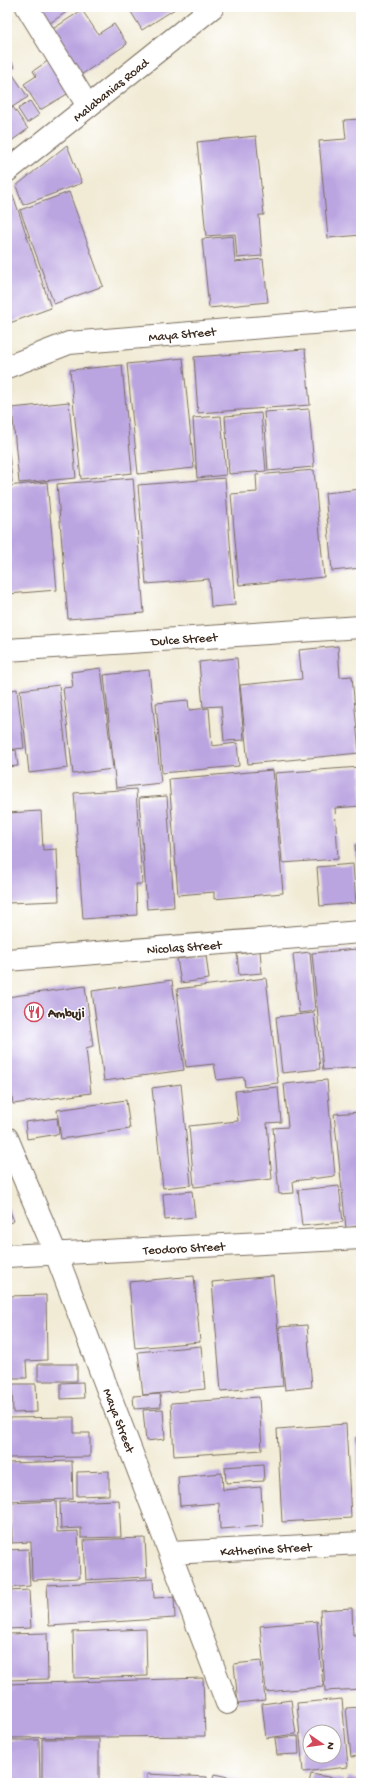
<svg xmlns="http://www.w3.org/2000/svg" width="368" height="1790" viewBox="0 0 368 1790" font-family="'Gochi Hand',sans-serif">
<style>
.building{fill:#bba5e1;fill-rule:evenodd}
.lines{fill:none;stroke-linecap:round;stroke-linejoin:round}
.minor-casing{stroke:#7b6e5e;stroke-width:24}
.secondary-casing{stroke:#7b6e5e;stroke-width:24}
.minor{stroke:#fff;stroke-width:22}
.secondary{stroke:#fff;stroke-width:22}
.labels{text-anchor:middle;stroke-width:3;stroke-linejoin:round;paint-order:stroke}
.street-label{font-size:13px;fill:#3b2a1e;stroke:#fff}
.poi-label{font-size:13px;font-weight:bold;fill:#3b2a1e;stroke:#fff;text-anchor:start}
</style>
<rect width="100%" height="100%" fill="#fff"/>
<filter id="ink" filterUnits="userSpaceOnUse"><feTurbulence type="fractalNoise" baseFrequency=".025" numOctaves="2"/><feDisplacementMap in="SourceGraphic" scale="8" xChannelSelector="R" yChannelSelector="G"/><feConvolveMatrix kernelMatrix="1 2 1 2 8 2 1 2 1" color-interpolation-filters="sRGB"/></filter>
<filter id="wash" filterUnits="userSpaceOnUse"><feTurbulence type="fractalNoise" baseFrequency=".012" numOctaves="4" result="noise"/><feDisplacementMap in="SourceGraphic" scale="16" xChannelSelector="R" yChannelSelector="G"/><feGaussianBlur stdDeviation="0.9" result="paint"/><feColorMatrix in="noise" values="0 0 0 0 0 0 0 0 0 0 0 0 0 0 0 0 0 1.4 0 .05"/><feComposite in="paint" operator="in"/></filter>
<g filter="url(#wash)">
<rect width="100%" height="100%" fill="#f1ebd5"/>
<g id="blocks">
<!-- building -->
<path class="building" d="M39 7H74L50 23Z
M128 7H178L142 30Z
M82 10 98 34 114 24 127 44 75 79 45 34Z
M7 55 15 67 7 72Z
M49 60 69 93 40 110 24 84 36 76 33 71Z
M11 72 28 97 9 109 7 106V74Z
M30 101 39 115 27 123 18 109Z
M13 107 28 129 7 144V112Z
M361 119V235L328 238 319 141 346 139 344 120Z
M256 136 264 215H259L262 256 237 258 235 234 206 236 197 142Z
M67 145 82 183 23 205 16 186Z
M69 192 103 286 54 304 20 210Z
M13 195 51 308 7 324V197Z
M233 236 235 262 263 259 268 302 209 308 202 239Z
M305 349 310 405 198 413 194 357Z
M183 358 194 468 138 474 127 364Z
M122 365 132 473 81 479 70 370Z
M69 402 76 478 19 483 12 408Z
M309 409 314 467 268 471 264 412Z
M261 413 266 471 229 474 225 416Z
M221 416 226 475 197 478 193 418Z
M7 453H9L12 482H7Z
M314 470 324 577 239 585 231 494 257 492 256 475Z
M133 478 144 613 68 619 57 484Z
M225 478 235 605 211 607 209 579 146 584 138 485Z
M47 482 57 590 8 594 7 486Z
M361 489V568L332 571 325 493Z
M338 646 340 677 352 676 359 753 248 764 240 685 302 679 299 650Z
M237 658 244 740 224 741 221 706 203 707 199 662Z
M101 668 113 769 73 774 63 688 73 687 71 672Z
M149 670 161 783 116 788 104 675Z
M59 685 68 768 29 773 20 690Z
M17 689 24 748 7 750V691Z
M188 700 189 710 209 708 212 746 237 743 239 766 162 773 156 703Z
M16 750 18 766 7 767V751Z
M361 767V806L335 808 338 859 282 863 275 773Z
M273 770 283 893 214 899V892L178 895 169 779Z
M136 789 142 884H136L137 915 83 919 74 793Z
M167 796 174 907 147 909 139 798Z
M41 811 43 850 57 849 59 901 7 903V813Z
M355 845H361V905H360Z
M353 864 356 903 320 906 317 867Z
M357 949 361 987V1067L323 1070 312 953Z
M260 951 262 973 239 975 237 954Z
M310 952 315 1011 299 1013 293 954Z
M206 955 209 979 181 983 177 959Z
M266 978 278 1083 245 1087 244 1077 217 1080 214 1064 186 1067 177 989Z
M172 980 184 1070 104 1081 92 991Z
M85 986 93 1046 86 1048 91 1093 13 1104 7 1060V997Z
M314 1013 320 1069 282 1073 276 1017Z
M327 1080 335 1176 293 1181 294 1193 279 1194 273 1128 288 1127 284 1084Z
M181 1084 191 1185 163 1188 152 1088Z
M278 1087 281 1122 267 1123 272 1179 194 1187 189 1126 238 1121 235 1091Z
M126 1100 130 1129 61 1139 57 1110Z
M361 1112V1226L346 1228 334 1114Z
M57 1118 59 1134 27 1139 25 1122Z
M339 1186 343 1222 302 1226 298 1190Z
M192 1191 195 1217 165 1220 163 1194Z
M7 1205 14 1221 7 1224Z
M194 1276 200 1342 135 1348 129 1282Z
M273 1276 283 1386 221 1391 212 1282Z
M46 1295 47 1360 26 1361 27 1378H7V1296Z
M307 1325 312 1387 285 1390 279 1327Z
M201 1346 205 1389 143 1395 138 1352Z
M38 1364H77V1381H38Z
M83 1382 84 1398 61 1399V1383Z
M12 1384H36L37 1412 13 1413Z
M160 1394 161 1407 134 1409 133 1396Z
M259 1397 262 1450 174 1456 171 1403Z
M163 1409 165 1439 146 1441 143 1410Z
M74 1417V1433H90V1457L7 1458V1418Z
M346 1424 351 1518 282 1522 277 1429Z
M356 1437H361V1509H360Z
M72 1461 73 1499 7 1501V1463Z
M263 1464 264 1481 226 1483 225 1467Z
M109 1471V1495L77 1496V1472Z
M222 1473 223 1490 261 1487 263 1526 220 1529 219 1503 180 1506 178 1477Z
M119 1500 121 1537 81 1538V1528L61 1529 60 1502Z
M56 1501 57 1532 78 1531 80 1578 32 1580 31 1542 12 1543 11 1503Z
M145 1538 147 1577 86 1580 84 1540Z
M28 1549 30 1586 7 1588V1550Z
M153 1579 154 1598 174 1597 175 1618 49 1626 47 1585Z
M29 1590 31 1628 7 1629V1591Z
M352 1608 353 1635 361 1634V1689L325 1691 320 1610Z
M317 1621 323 1687 266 1692 260 1626Z
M146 1629 147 1676 74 1678 73 1632Z
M47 1633 48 1679 7 1680V1634Z
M261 1661 265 1700 238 1703 234 1664Z
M203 1678 205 1736 7 1738V1684Z
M342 1699 348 1767 303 1772 297 1703ZM310 1732H334V1756H310Z
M291 1700 296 1734 266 1738 262 1704Z
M361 1707V1756L351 1757 346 1708Z
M298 1736 299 1754 277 1755 275 1738Z
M42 1739H99V1783H42Z
M7 1740H39L40 1783H7Z
M147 1774 207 1777 206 1783H147Z
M214 1774 243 1780 242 1783H212Z
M311 1774 345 1780 344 1783H309Z
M348 1777 361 1779V1783H347Z"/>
</g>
</g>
<g filter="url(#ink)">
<use href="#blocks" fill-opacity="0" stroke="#7b6e5e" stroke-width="1"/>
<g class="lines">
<defs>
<path id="minor" d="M27 7 88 106
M7 367 69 343 361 319
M7 650 361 627
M7 960 361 932
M7 1138 56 1254 227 1703
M7 1256 361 1238
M171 1553 361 1543"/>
<path id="secondary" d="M7 171 213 7"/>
</defs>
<!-- minor casing -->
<use href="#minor" class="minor-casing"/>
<!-- secondary casing -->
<use href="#secondary" class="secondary-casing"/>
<!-- minor -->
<use href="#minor" class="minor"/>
<!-- secondary -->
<use href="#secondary" class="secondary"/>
</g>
</g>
<!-- icons -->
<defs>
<symbol id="restaurant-ring" viewBox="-11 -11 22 22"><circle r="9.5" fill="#fff" stroke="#d1495b" stroke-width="1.5"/><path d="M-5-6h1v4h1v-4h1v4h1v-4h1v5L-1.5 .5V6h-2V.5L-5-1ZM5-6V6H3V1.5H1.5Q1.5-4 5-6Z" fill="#d1495b"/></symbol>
</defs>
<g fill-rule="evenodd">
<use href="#restaurant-ring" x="23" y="1001" width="22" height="22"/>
</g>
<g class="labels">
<!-- street labels -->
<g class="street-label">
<text transform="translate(110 89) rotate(-39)" y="5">Malabanias Road</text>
<text transform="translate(182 333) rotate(-5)" y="5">Maya Street</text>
<text transform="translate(184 638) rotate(-4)" y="5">Dulce Street</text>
<text transform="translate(184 946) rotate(-4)" y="5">Nicolas Street</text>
<text transform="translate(184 1247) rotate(-3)" y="5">Teodoro Street</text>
<text transform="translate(120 1420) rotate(69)" y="5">Maya Street</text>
<text transform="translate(266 1548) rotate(-3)" y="5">Katherine Street</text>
</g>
<!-- poi labels -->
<g class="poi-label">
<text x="48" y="1017">Ambuji</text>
</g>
</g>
<!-- margin -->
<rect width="368" height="1790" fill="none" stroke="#fff" stroke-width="24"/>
<!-- north arrow -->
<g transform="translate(322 1744) rotate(103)"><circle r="19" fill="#ffffff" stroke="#b1aaa5"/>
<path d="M0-3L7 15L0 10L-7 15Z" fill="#d1495b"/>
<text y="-6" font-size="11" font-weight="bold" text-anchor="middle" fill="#3b2a1e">N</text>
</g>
</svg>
